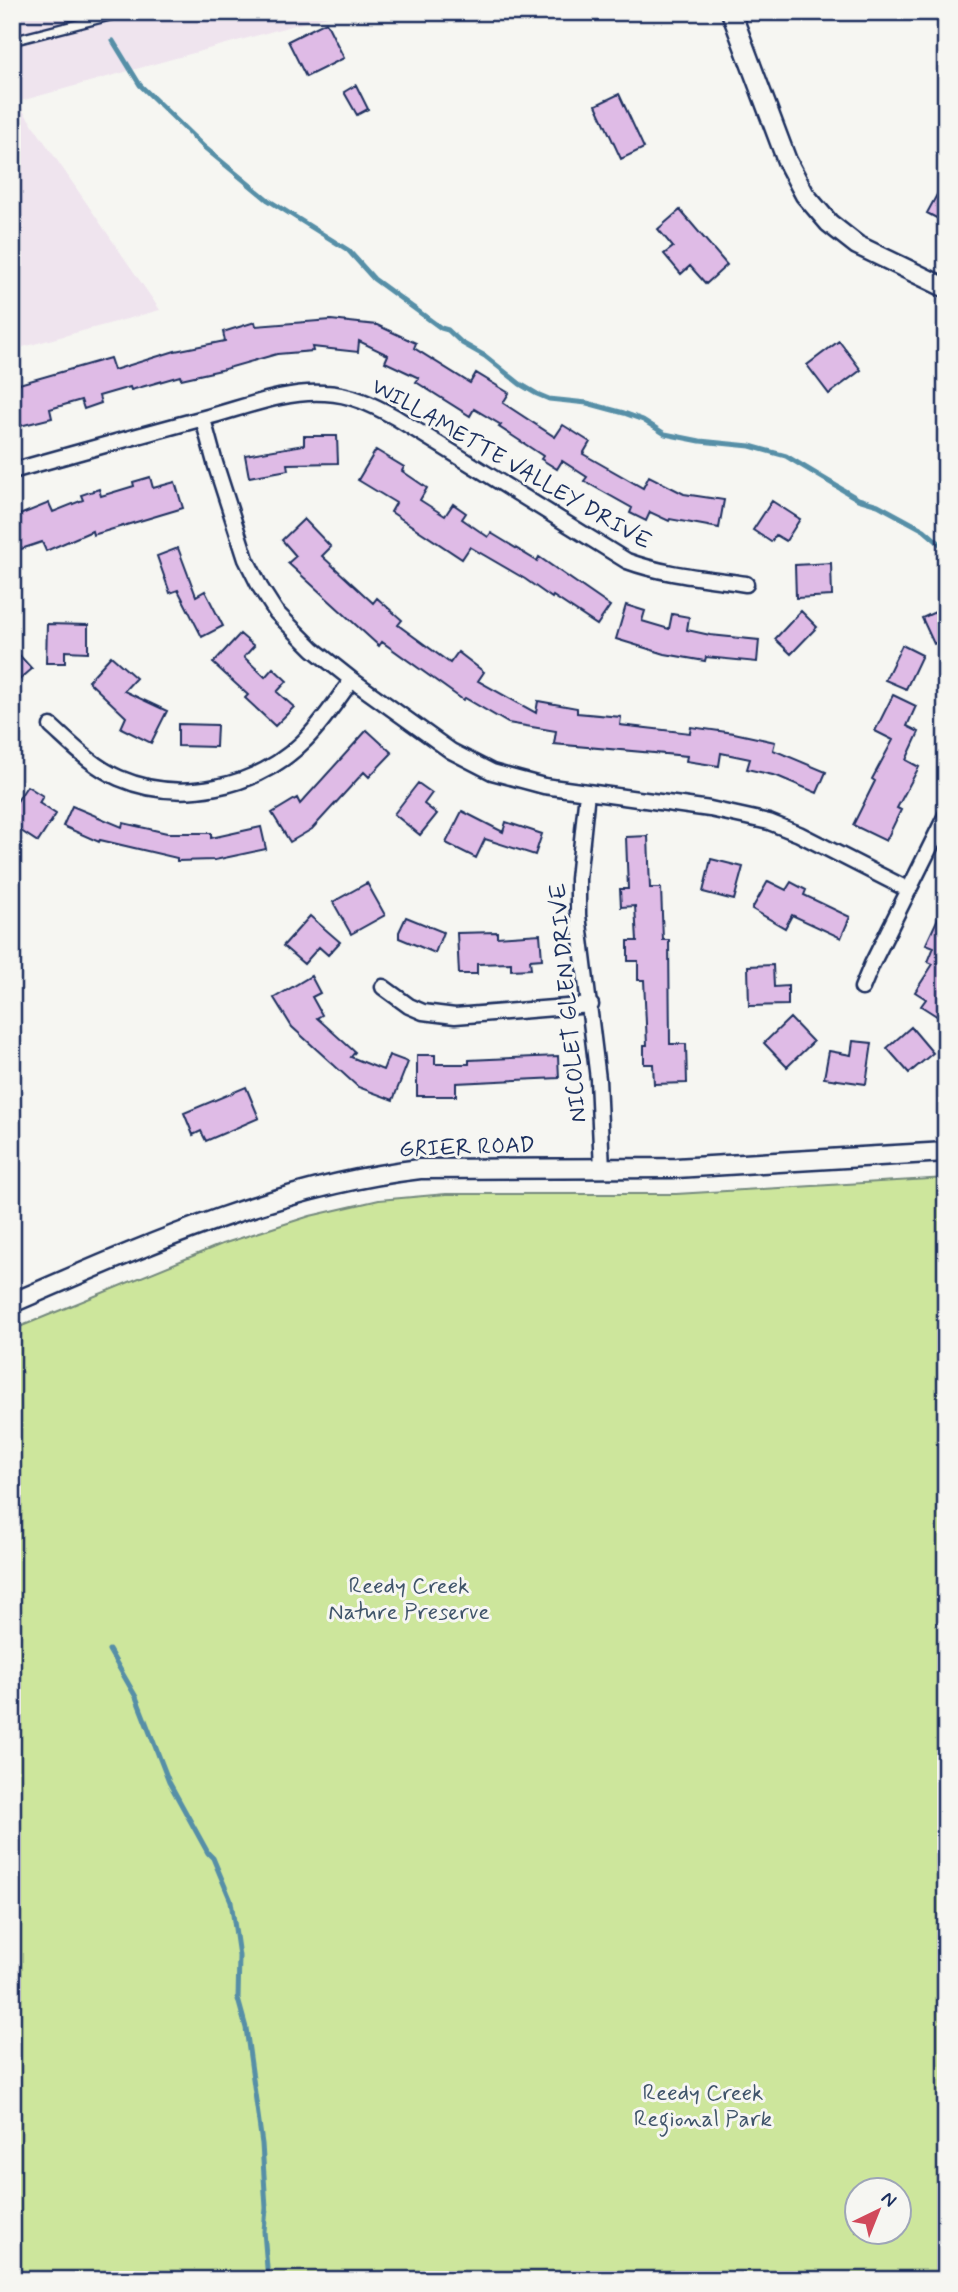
<svg xmlns="http://www.w3.org/2000/svg" width="958" height="2292" viewBox="0 0 958 2292" font-family="Mynerve,sans-serif">
<style>
.built{fill:#efe4ee}
.green{fill:#cde69c;stroke:#748a7d;stroke-width:2;fill-rule:evenodd}
.lines{fill:none;stroke-linecap:round;stroke-linejoin:round}
.stream{stroke:#568fa7;stroke-width:5}
.building{fill:#dfbbe6;stroke:#1b2f5e;stroke-width:2}
.service-casing{stroke:#1b2f5e;stroke-width:12}
.minor-casing{stroke:#1b2f5e;stroke-width:19}
.tertiary-casing{stroke:#1b2f5e;stroke-width:23}
.service{stroke:#f6f6f2;stroke-width:7}
.minor{stroke:#f6f6f2;stroke-width:14}
.tertiary{stroke:#f6f6f2;stroke-width:18}
.labels{text-anchor:middle;stroke-width:6;stroke-linejoin:round;paint-order:stroke}
.street-label{font-size:23px;fill:#1b2f5e;stroke:#f6f6f2}
.park-label{font-size:23px;fill:#3f546a;stroke:#f6f6f2}
</style>
<rect width="100%" height="100%" fill="#f6f6f2"/>
<filter id="ink" filterUnits="userSpaceOnUse"><feTurbulence type="fractalNoise" baseFrequency=".0143" numOctaves="2"/><feDisplacementMap in="SourceGraphic" scale="14" xChannelSelector="R" yChannelSelector="G"/><feConvolveMatrix kernelMatrix="1 2 1 2 8 2 1 2 1" color-interpolation-filters="sRGB"/></filter>
<g filter="url(#ink)">
<!-- built -->
<path class="built" d="M12 12H342L17 102 160 310 12 350Z"/>
<!-- green -->
<path class="green" d="M946 1178V2280H12V1330L222 1244 310 1216 379 1200 446 1194H676ZM856 2190H898V2232H856Z"/>
<g class="lines">
<!-- stream -->
<path class="stream" d="M113 41 140 85 204 147 268 200 348 250 374 279 441 328 448 330 462 343 485 356 520 384 537 394 549 399 587 403 624 413 643 420 665 434 700 441 750 446 786 456 858 499 878 505 924 530 946 549
M109 1650 136 1697 169 1782 208 1853 213 1858 231 1901 239 1956 238 1999 246 2028 262 2144 266 2208 264 2231 268 2280"/>
</g>
<!-- building -->
<path class="building" d="M326 22 344 58 306 77 288 41Z
M356 85 368 109 357 115 344 92Z
M619 94 644 148 621 159 596 105Z
M946 178V223L927 213Z
M680 210 727 265 706 284 690 266 681 274 664 254 673 247 658 229Z
M331 320 377 325 416 343 414 348 470 383 476 373 509 393 503 403 555 437 563 425 590 442 583 454 643 488 649 476 684 494 724 500 719 528 670 519 669 521 650 512 646 521 630 513 632 508 584 481 587 477 562 461 557 469 541 459 543 456 499 427 501 425 474 409 470 416 416 382 419 378 385 362 388 355 359 341 358 352 312 347 313 351 277 354 221 370 181 379 180 376 131 390 130 387 99 396 101 403 84 409 81 400 50 409 52 418 12 428V386L110 358 114 370 175 351 225 341 223 332 255 322 256 326Z
M839 341 861 370 829 394 807 365Z
M304 436H337L338 463 287 464 288 470 249 477 245 455 304 445Z
M376 450 404 467 402 471 427 488 420 500 445 516 453 504 466 513 462 519 488 537 491 533 537 561 539 557 610 606 597 625 553 596 552 598 525 579 470 547 462 559 391 512 396 503 358 480Z
M150 477 153 488 175 482 183 508 93 535 92 531 46 551 42 542 12 552V518L49 503 53 512 83 500 81 495 99 489 101 496 134 486 133 482Z
M772 501 800 519 786 541 776 535 771 542 753 530Z
M304 519 331 547 322 556 373 603 377 598 402 620 398 625 450 663 458 652 484 672 478 681 536 713 538 701 577 708V713L621 717 620 725 690 733 691 727 734 733 775 742 773 750 826 772 817 793 777 776 747 769 750 759 721 753 719 766 686 761 687 756 554 744 556 731 508 723 465 698 463 700 382 642 379 646 288 563 296 556 282 540Z
M178 548 196 596 205 591 223 626 202 637 178 590 170 593 157 556Z
M831 563 832 596 796 598 795 565Z
M626 605 645 611 642 621 669 629 672 614 689 617 687 630 710 635 759 640 757 662 706 657 705 661 665 654 616 639Z
M946 607V638L934 644 922 618Z
M801 611 817 627 791 654 775 639Z
M47 624 88 625V652L65 651V663H46Z
M240 634 254 646 244 657 265 677 273 668 287 681 277 692 294 707 275 726 245 698 248 695 213 663Z
M902 645 922 655 906 689 885 680Z
M12 647 32 669 12 686Z
M111 656 136 678 124 691 167 711 151 743 121 728 126 717 88 681Z
M893 695 916 706 907 726 919 732 906 760 919 767 897 808 901 810 886 841 853 825 875 781 872 779 893 740 875 731Z
M178 724 217 725 216 747 178 746Z
M367 730 392 753 369 777 364 772 312 829 290 842 272 813 297 798 300 804Z
M418 783 432 793 424 804 437 814 420 835 394 814Z
M27 786 43 796 39 803 56 814 38 842 12 825V809Z
M72 806 122 827 123 823 167 833H211V838L261 827 266 849 215 860 177 861V858L100 840 99 842 63 826Z
M462 811 503 832 506 822 542 834 535 855 485 839 476 858 446 843Z
M648 836 650 888H661L663 940H669L670 1044H686L687 1083 654 1084 653 1064H644V1045H647L644 980H638V961H628V941H637L635 906 621 907 620 889H628L626 837Z
M711 859 743 867 734 900 703 892Z
M768 881 786 890 791 882 806 890 804 895 850 917 841 938 792 915 785 928 752 909Z
M367 883 385 915 351 934 333 902Z
M946 901V1022L921 1006 926 999 915 992 933 964 928 962 934 947 926 944Z
M310 916 340 942 328 955 319 947 304 964 283 946Z
M406 917 443 932 435 953 399 938V932Z
M497 932V937L540 934 542 959 530 960 531 969 511 970V963L477 964V974H459L457 933Z
M773 965 774 987 788 986V1005L749 1006 748 966Z
M311 976 320 993 312 997 322 1015 317 1018 355 1052 351 1057 383 1070 389 1055 408 1062 393 1100 358 1087 292 1027 274 998Z
M790 1018 813 1042 787 1067 764 1043Z
M911 1027 933 1053 909 1073 887 1048Z
M853 1041 872 1043 866 1084 824 1078 829 1051 851 1055Z
M417 1055H435V1064H469V1060L558 1056 559 1078 456 1083V1096H417Z
M246 1087 259 1118 206 1141 201 1131 193 1135 184 1113Z"/>
<g class="lines">
<defs>
<path id="service" d="M12 41 125 12
M12 191 14 195"/>
<path id="minor" d="M203 419 215 463 246 559 260 587 276 612 313 649 352 680 451 751 492 772 544 786 710 809 769 822 799 834 909 890
M12 471C76 453 140 435 204 418 243 408 285 390 325 393 351 394 373 405 395 417L627 561C665 575 706 578 746 584
M51 726C72 745 92 766 119 778 179 804 256 788 302 743 321 725 336 701 352 680
M587 792 578 879V915L598 1079 602 1169
M383 987 409 1006 423 1012 455 1016 591 1005
M862 988 872 964 946 815"/>
<path id="tertiary" d="M731 12 787 161 805 195 829 223 857 245 946 288
M12 1303C144 1246 276 1186 420 1169L676 1168 946 1152"/>
</defs>
<!-- service casing -->
<use href="#service" class="service-casing"/>
<!-- minor casing -->
<use href="#minor" class="minor-casing"/>
<!-- tertiary casing -->
<use href="#tertiary" class="tertiary-casing"/>
<!-- service -->
<use href="#service" class="service"/>
<!-- minor -->
<use href="#minor" class="minor"/>
<!-- tertiary -->
<use href="#tertiary" class="tertiary"/>
</g>
</g>
<g class="labels">
<!-- street labels -->
<g class="street-label">
<text transform="translate(512 463) rotate(30)" y="8">WILLAMETTE VALLEY DRIVE</text>
<text transform="translate(567 1003) rotate(-95)" y="8">NICOLET GLEN DRIVE</text>
<text transform="translate(467 1146) rotate(-2)" y="8">GRIER ROAD</text>
</g>
<!-- park labels -->
<g class="park-label">
<text x="409" y="1593">Reedy Creek<tspan x="409" dy="26">Nature Preserve</tspan></text>
<text x="703" y="2100">Reedy Creek<tspan x="703" dy="26">Regional Park</tspan></text>
</g>
</g>
<!-- margin -->
<rect width="958" height="2292" fill="none" stroke="#f6f6f2" stroke-width="42"/>
<rect x="21" y="21" width="916" height="2250" fill="none" stroke="#1b2f5e" stroke-width="2.5" filter="url(#ink)"/>
<!-- north arrow -->
<g transform="translate(878 2211) rotate(43)"><circle r="33" fill="#f6f6f2" stroke="#9ea6b7" stroke-width="2"/>
<path d="M0-5L12 26L0 18L-12 26Z" fill="#d1495b"/>
<text y="-10" font-size="19" font-weight="bold" text-anchor="middle" fill="#1b2f5e">N</text>
</g>
</svg>
